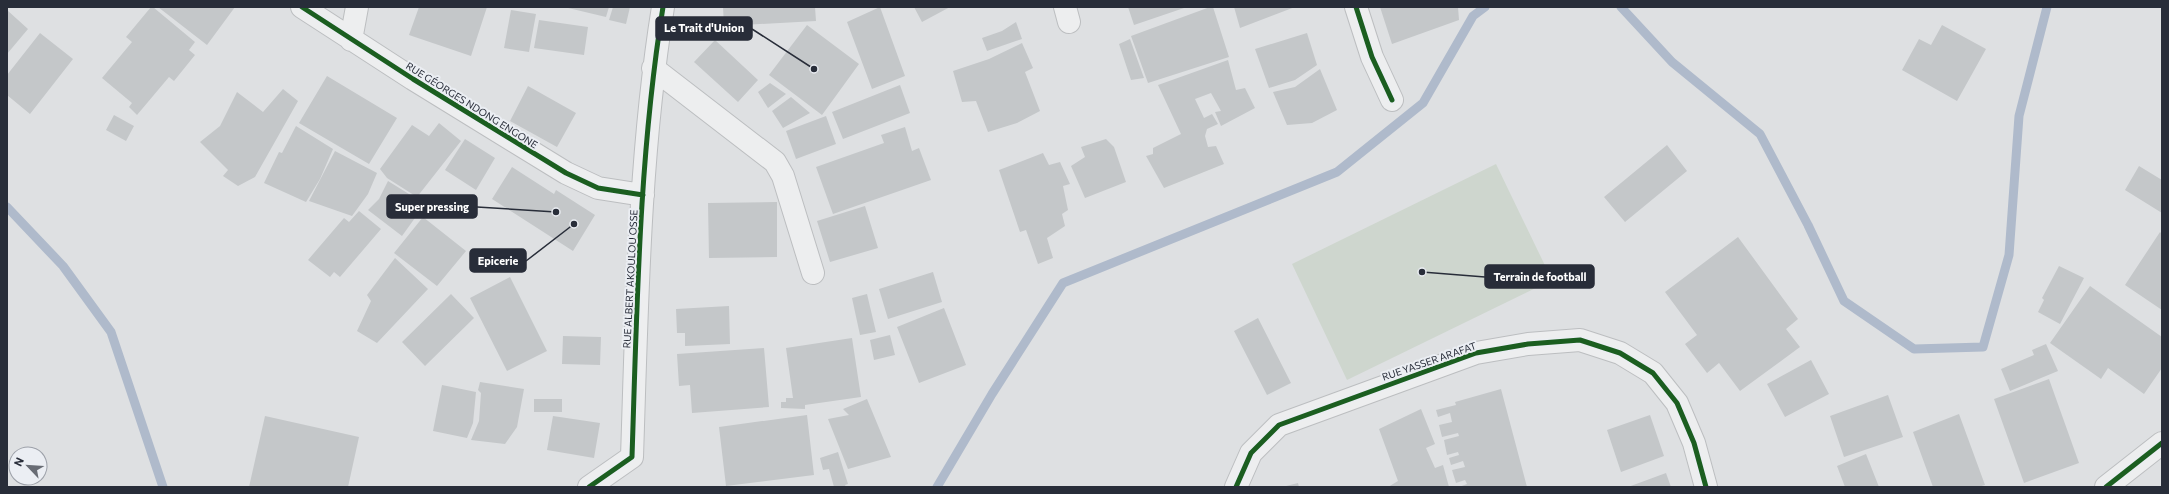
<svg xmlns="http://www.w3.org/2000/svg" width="2169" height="494" viewBox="0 0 2169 494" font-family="Commissioner,sans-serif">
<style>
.green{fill:#ced6ce}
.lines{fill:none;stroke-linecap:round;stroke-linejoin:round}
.stream{stroke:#afbacb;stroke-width:9}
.building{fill:#c4c7c9}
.minor-casing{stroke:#bcbec0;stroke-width:24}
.minor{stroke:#edeeef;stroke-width:22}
.cycleway-casing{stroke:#ebeef3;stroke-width:8}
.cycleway{stroke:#1b5e20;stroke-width:5}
.labels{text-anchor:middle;stroke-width:4;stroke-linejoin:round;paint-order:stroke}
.street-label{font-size:10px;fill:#282d39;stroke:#ebeef3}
.leader{fill:none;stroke:#282d39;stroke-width:1.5}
.callout-dot{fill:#282d39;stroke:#ebeef3;stroke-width:1.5}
.callout{fill:#282d39;stroke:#282d39;stroke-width:1.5}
.callout-label{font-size:11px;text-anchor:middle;font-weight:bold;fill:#fff}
</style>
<rect width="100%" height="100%" fill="#dee0e2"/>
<!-- green -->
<path class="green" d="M1496 164 1552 280 1347 380 1292 264Z"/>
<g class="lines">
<!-- stream -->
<path class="stream" d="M1621 7 1672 62 1760 134 1808 225 1844 301 1914 349 1983 347 2009 255 2019 116 2047 7
M7 207 63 266 111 332 163 487
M937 487 992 394 1063 283 1337 172 1423 103 1473 16 1485 7"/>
</g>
<!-- building -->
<path class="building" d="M151 7H153L195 42 189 50 195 55 174 81 169 77 137 115 129 107 132 103 102 78 132 42 126 37Z
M158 7H235L207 45Z
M419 7H487L471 56 409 35Z
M564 7H609L606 17Z
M613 7H630L626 24 609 20Z
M723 7H815L816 21 724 26Z
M880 7 905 76 872 89 847 22Z
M914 7H950L922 22Z
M1128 7H1187L1134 25Z
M1210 7H1213L1229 57 1148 83 1131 36Z
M1234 7H1295L1240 28Z
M1380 7H1458L1459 20 1392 44Z
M7 10 28 29 7 54Z
M511 10 536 14 529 52 504 48Z
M539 20 588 27 584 55 534 48Z
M1016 22 1022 39 987 51 982 38 1002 31Z
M807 25 859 64 822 115 769 75Z
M1942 25 1986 49 1957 101 1902 70 1919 39 1931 45Z
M40 33 73 59 30 114 7 95V75Z
M1307 33 1317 65 1295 80 1269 88 1255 49Z
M1130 39 1144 78 1131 80 1119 44Z
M715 40 758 80 738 102 694 62Z
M1022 43 1033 68 1025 72 1040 111 1017 123 988 132 976 101 962 102 953 71 989 59Z
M1228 60 1236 90 1245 88 1255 108 1221 126 1215 112 1221 111 1211 93 1195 99 1204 118 1212 114 1218 124 1207 129 1205 136 1208 147 1216 146 1224 164 1164 188 1146 156 1153 154V148L1181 134 1158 85Z
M1320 69 1337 110 1312 123 1287 125 1273 92 1295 87Z
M327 76 397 118 369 164 299 123Z
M770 83 786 94 768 108 758 92Z
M900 85 910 113 843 139 832 112Z
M528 86 576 113 557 147 510 121Z
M283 89 298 101 255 177 238 186 223 176 228 170 200 142 220 126 237 92 263 112Z
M791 97 810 113 783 128 772 111Z
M114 115 134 126 126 141 106 130Z
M826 116 836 144 796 159 786 131Z
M439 123 461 141 417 197 387 178 380 169 412 125 429 136Z
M296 126 333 149 320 179 306 202 264 183 279 152 282 153Z
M905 127 912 151 919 148 931 180 833 214 816 167 884 143 881 135Z
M465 139 495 158 476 190 445 170Z
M1106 139 1114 147 1126 182 1085 198 1071 166 1085 157 1081 147Z
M1667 145 1687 171 1625 222 1604 197Z
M335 151 377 173 368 194 352 216 309 201Z
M1043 153 1049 165 1060 162 1070 184 1063 186 1068 210 1062 214 1065 226 1047 238 1053 258 1038 264 1026 230 1020 232 999 170Z
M2139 166 2162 180V213L2125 190Z
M512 167 554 194 556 190 595 215 573 251 492 199Z
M388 181 425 204 402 236 368 210 379 199Z
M777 202V257L709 258 708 203Z
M865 206 878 248 830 262 817 221Z
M359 211 381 229 340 277 334 272 330 277 308 260 344 218 349 222Z
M423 217 466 251 437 286 394 253Z
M2160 232 2162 234V310L2125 285Z
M1738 237 1798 319 1786 329 1800 347 1740 391 1719 363 1707 373 1685 344 1697 335 1665 292Z
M395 258 428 289 377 343 357 331 371 301 367 295Z
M2059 266 2084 278 2060 324 2038 312 2044 300 2042 298Z
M933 272 942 302 888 319 879 289Z
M510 277 547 351 507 371 470 298Z
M2090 286 2162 337V368L2144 394 2108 368 2101 379 2050 343Z
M451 294 474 318 425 366 402 342Z
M867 294 876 332 860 335 852 298Z
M729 306 730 344 685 346V333H677L676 309Z
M944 308 966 365 919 383 897 327Z
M1258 318 1291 383 1267 395 1234 331Z
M890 335 895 355 874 360 870 340Z
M563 336 601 337 600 365 562 364Z
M852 338 861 397 805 405V409L781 408V402H786V398H793L786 348Z
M2046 344 2058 371 2010 391 2001 369 2034 355 2032 350Z
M764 348 769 407 692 413 690 385 679 386 677 354Z
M1811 360 1829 394 1785 417 1767 384Z
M2049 379 2079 463 2024 483 1994 399Z
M480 382 524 389 517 427 505 444 471 440 479 421 481 393 478 390Z
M442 385 476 392 473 423 467 438 433 431Z
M1501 389 1527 487H1459L1467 484 1465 480 1456 483 1452 470 1465 467 1463 461 1451 465 1449 458 1459 455 1458 452 1447 455 1444 440 1459 436 1458 433 1442 437 1439 425 1452 422 1450 413 1438 417 1436 410 1456 405 1455 402Z
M1888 395 1903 437 1844 457 1830 416Z
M534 399H562V412H534Z
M867 399 891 457 848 469 828 419 849 415 843 409Z
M1421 409 1435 444 1426 448 1435 468 1443 465 1449 487H1388L1398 481 1379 429Z
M1959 414 1985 485 1978 487H1933L1913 432Z
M807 415 814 475 726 486 719 427Z
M1650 415 1664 456 1621 472 1607 430Z
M265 416 359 437 348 487H249Z
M553 416 600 423 594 458 547 450Z
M838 452 848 484 845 485 846 487H834L829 469 823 470 820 458Z
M1866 454 1879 487H1845L1837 466Z
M1666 473 1671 487H1628Z
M1298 483 1299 487H1286V486Z"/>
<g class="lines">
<defs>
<path id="minor" d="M302 7 413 79 566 173 598 188 643 195
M1065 7 1069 22
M1356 7 1372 57 1392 100
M351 40 357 7
M653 68 775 162 783 176 813 273
M589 487 632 457C637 307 639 156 663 7
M1236 487 1251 453 1279 425 1476 353 1528 344 1580 340 1620 353 1653 373 1677 403 1694 443 1706 487
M2106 487 2162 443"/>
</defs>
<!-- minor casing -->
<use href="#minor" class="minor-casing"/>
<!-- minor -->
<use href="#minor" class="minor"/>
<defs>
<path id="cycleway" d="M302 7 413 79 566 173 598 188 643 195
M1356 7 1372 57 1392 100
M589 487 632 457C637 307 639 156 663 7
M1236 487 1251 453 1279 425 1476 353 1528 344 1580 340 1620 353 1653 373 1677 403 1694 443 1706 487
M2106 487 2162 443"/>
</defs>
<!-- cycleway casing -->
<use href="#cycleway" class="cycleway-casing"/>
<!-- cycleway -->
<use href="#cycleway" class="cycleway"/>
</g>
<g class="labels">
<!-- street labels -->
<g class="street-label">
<text transform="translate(472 105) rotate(32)" y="4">RUE GÉORGES NDONG ENGONE</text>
<text transform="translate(630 279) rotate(-87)" y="4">RUE ALBERT AKOULOU OSSE</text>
<text transform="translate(1429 361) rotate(-19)" y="4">RUE YASSER ARAFAT</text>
</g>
</g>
<!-- callouts -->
<path class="leader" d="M814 69L752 29M556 212L477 207M574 224L526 261M1422 272L1485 277"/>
<g class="callout-dot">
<circle cx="814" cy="69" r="4"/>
<circle cx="556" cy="212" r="4"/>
<circle cx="574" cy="224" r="4"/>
<circle cx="1422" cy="272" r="4"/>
</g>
<g class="callout">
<rect x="656" y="17" width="96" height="23" rx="4"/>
<rect x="387" y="195" width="90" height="23" rx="4"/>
<rect x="470" y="249" width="56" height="23" rx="4"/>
<rect x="1485" y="265" width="109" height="23" rx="4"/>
</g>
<g class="callout-label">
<text x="704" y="32">Le Trait d'Union</text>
<text x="432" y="211">Super pressing</text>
<text x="498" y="265">Epicerie</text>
<text x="1540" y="281">Terrain de football</text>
</g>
<!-- border -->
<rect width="2169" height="494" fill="none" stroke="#282d39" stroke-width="16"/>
<!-- north arrow -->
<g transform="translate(28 466) rotate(295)"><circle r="19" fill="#ebeef3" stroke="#9da1a9"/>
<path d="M0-3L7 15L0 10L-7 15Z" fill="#686c74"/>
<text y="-6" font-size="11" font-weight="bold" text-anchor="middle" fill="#282d39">N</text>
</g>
</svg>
